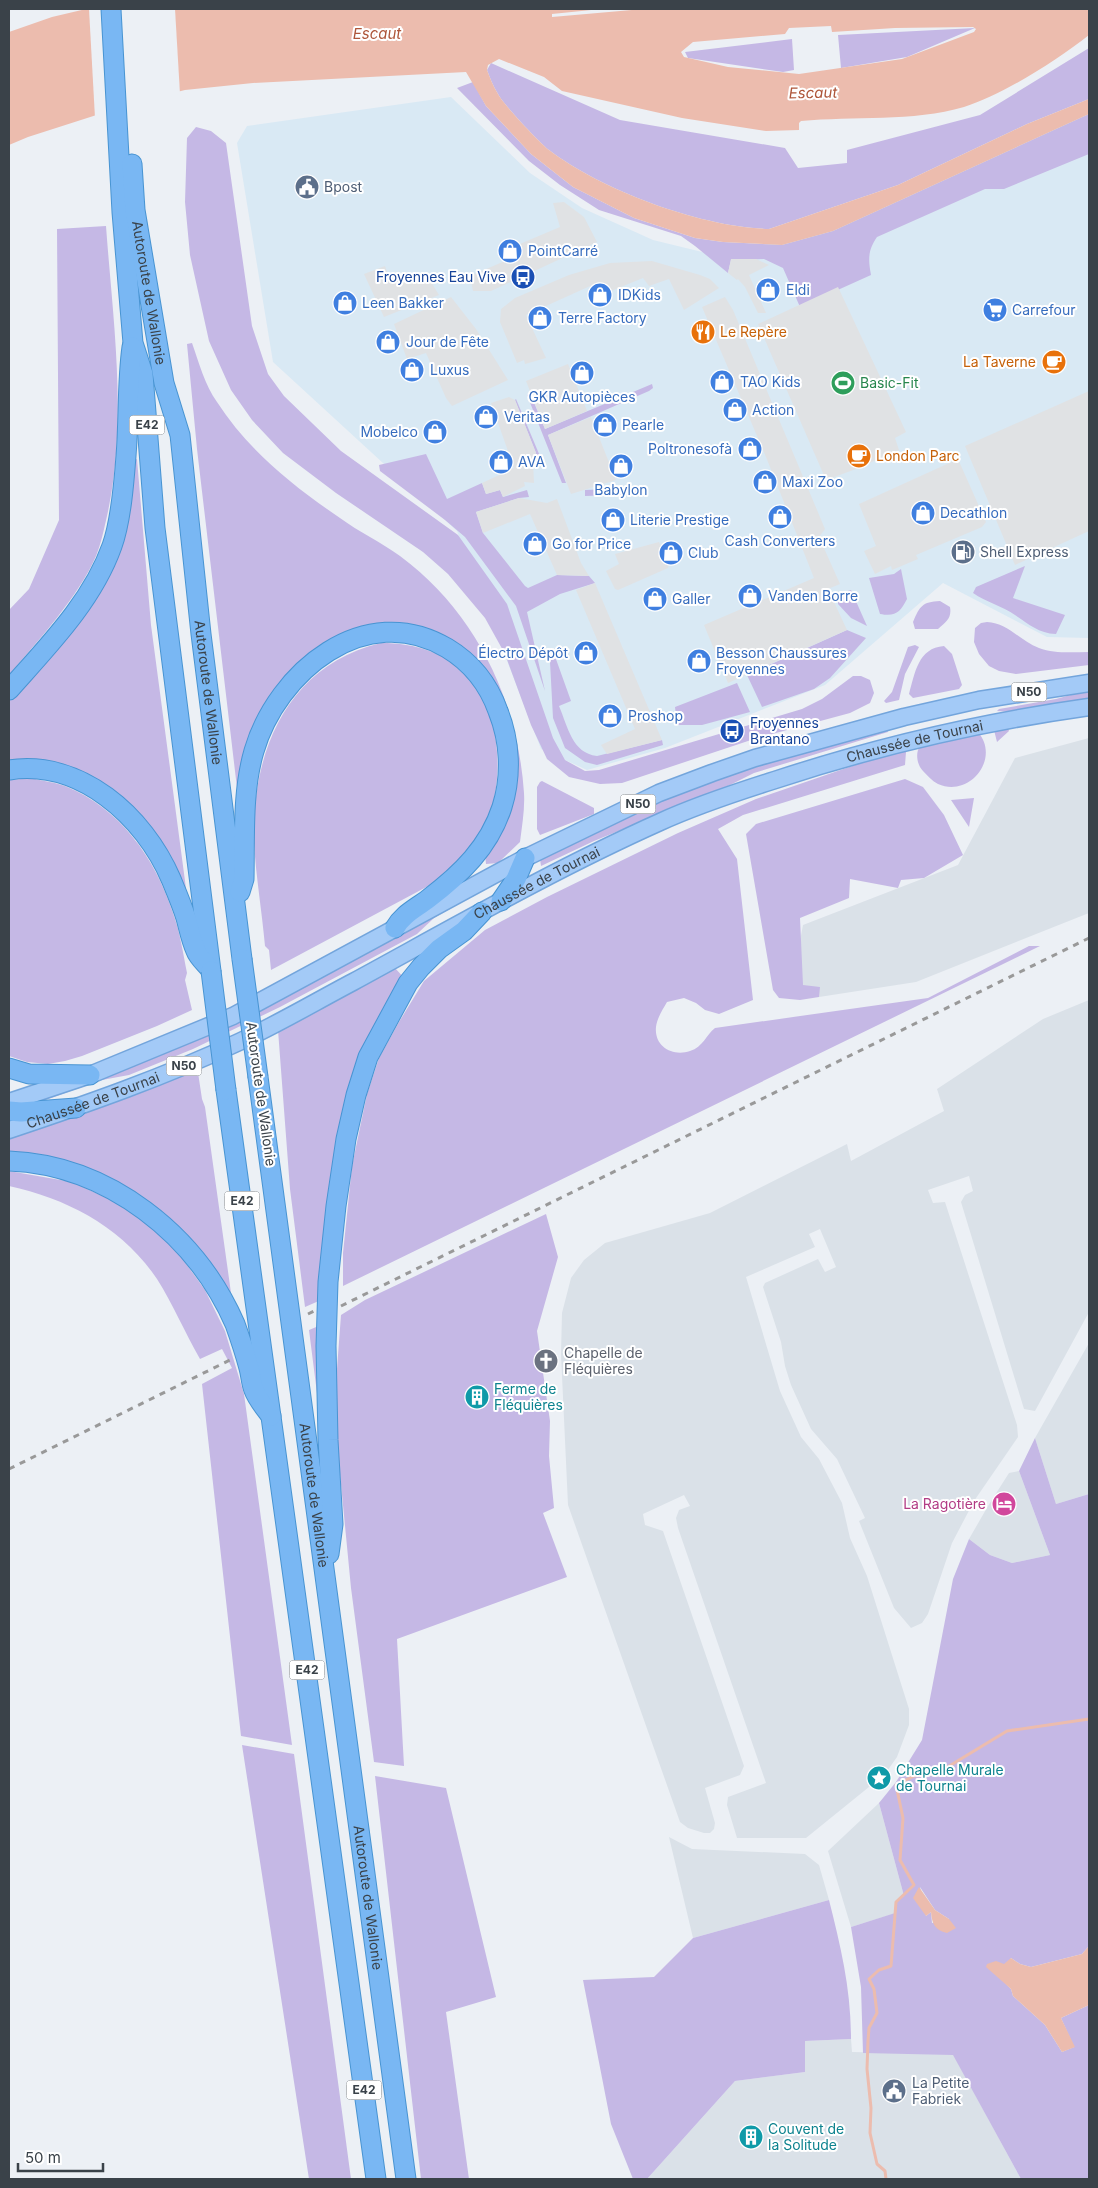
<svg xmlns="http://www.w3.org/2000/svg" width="1098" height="2188" viewBox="0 0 1098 2188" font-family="Inter,sans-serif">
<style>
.residential{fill:#dae1e8}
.commercial{fill:#d9e9f4}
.green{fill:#c5b8e5;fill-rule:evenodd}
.parking{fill:#e0e2e4}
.water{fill:#ecbcae;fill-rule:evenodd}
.pier{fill:#ecf0f5}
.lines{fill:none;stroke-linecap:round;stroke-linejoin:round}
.stream{stroke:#ecbcae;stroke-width:3}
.primary-casing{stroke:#73a5dc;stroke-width:19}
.motorway-casing{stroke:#4894d2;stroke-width:21}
.primary{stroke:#a3caf7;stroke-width:16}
.motorway{stroke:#79b7f3;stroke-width:19}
.rail{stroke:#999;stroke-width:3;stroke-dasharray:6 6;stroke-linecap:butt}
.motorway-bridge-casing{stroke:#4894d2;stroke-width:21;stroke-linecap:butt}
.motorway-bridge{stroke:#79b7f3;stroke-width:19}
.labels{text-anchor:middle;stroke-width:4;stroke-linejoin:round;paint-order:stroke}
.shield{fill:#fff;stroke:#757b80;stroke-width:1}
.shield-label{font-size:12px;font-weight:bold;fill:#3a4249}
.service-label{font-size:14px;fill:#4e5e75;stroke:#fff;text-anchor:start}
.shop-label{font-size:14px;fill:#366cbe;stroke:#fff;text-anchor:start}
.transit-label{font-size:14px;fill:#164399;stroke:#fff;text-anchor:end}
.street-label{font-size:14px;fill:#3a4249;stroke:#fff}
.food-label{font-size:14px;fill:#c56008;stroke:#fff;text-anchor:start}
.leisure-label{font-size:14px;fill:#27864d;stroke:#fff;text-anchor:start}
.worship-label{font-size:14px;fill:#5b616d;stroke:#fff;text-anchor:start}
.culture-label{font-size:14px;fill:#0d838f;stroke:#fff;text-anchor:start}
.hotel-label{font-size:14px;fill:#b23c85;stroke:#fff;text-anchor:end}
.water-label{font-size:15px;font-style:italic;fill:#ae563a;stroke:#fff}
</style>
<rect width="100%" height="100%" fill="#ecf0f5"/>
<!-- residential -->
<path class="residential" d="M1089 738V913L916 982 819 997 791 988 803 925 958 865 1015 758Z
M1089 1000V1312L1035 1411 1024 1409 961 1202 965 1195 973 1191 969 1176 928 1190 933 1203 945 1202 1017 1425 1018 1437 974 1501 952 1543 928 1614 922 1623 911 1628 894 1608 859 1521 865 1518 837 1459 811 1429 791 1385 785 1366 781 1342 763 1287 765 1283 818 1259 825 1272 836 1267 820 1229 809 1234 815 1247 746 1277 780 1391 801 1437 819 1459 842 1503 850 1538 867 1576 909 1709V1725L897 1757 885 1774 806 1838H737L727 1805 728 1797 766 1783 678 1528 676 1518 679 1510 690 1506 684 1495 643 1514 645 1525 663 1531 744 1766 740 1775 705 1788 715 1823 714 1829 710 1833H704L688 1828 680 1822 568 1505 561 1354 562 1313 571 1278 584 1260 605 1243 710 1213 847 1144 851 1161 944 1111 937 1089 1043 1019Z
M1089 1343V1494L1056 1504 1035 1438Z
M1019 1471 1050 1555 1012 1563 990 1555 969 1539 988 1506 1009 1473Z
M879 1803 904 1896 896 1913 851 1927 828 1851Z
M669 1837 692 1849 805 1854 819 1865 829 1900 693 1938Z
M851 2039 852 2052 953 2054 1021 2179H647L735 2081 805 2072V2041Z"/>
<!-- commercial -->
<path class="commercial" d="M451 97 530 173 582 208 653 240 731 259 1089 114V638L1047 637 943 583 825 685 665 748 587 770 541 749 457 531 273 362 237 143 247 126Z"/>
<!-- green -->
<path class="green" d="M975 28 907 57 841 68 838 35Z
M792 39 794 70 783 72 688 58 685 52Z
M1089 48V99L1027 124 898 185 769 229C701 227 603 191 549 150 540 143 503 104 498 94 493 86 490 78 487 70L491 63 620 120 785 148 798 168 847 163V150L980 115Z
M473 82 486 106 531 154 573 187 634 218 695 238 723 242 782 245 833 231 1089 114V154L1004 189H985L877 237C868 250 868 259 871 275L800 307 783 268 764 259 731 260 728 273 695 246 681 236 599 210 560 185 529 161 457 88Z
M196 127 211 131 226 143 252 326 268 374 284 396 341 451 458 535 507 604 553 738 565 760 585 771 599 770 802 709 822 699 853 676H861L870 680 874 693 870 703 850 713 754 739 622 783 600 784 569 777 547 759 531 725 505 654 485 618 448 574 423 552 336 493 283 453 252 420 231 390 209 341 190 255 185 202 187 138Z
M106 226C113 322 128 421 107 516 104 529 101 544 96 556 79 596 37 642 9 675V610L29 589 59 520 57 229Z
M192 343C199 363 205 385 217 402 248 450 293 486 340 518 359 532 381 542 400 556 476 612 518 701 524 793 525 809 522 826 520 842L498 863 486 864 485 854 507 808 501 699 413 627 289 673 241 787 237 788 197 449 187 344Z
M652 384 653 388 649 391 548 435 566 483H562L527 395 530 393 545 429Z
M516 399 542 461 534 464 533 460 536 453 515 400Z
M426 454 447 499 482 483 486 494 500 490 503 497 527 490 529 497 519 498 476 512 483 533 525 586 528 588 557 575 589 576 595 583 560 594 527 612 545 691 516 606 465 537 445 520 380 471 379 465Z
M137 459 151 625 187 896 100 782 77 770 45 762H9V700L34 673 96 591 132 461Z
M607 489 647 491V494L585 496V490Z
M1025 566 1013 598 1065 615 1056 634C1038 633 1029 624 1015 615 1002 606 986 602 973 593L976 587Z
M901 569 907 599C900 612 896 617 880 614L869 578 894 574Z
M851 590 867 626 851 618 838 604V598L842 593Z
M940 601 950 607C952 618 946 622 938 629H915L913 622C920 606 922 602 940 601Z
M987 622C1008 623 1020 641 1039 648 1055 654 1073 652 1089 652V665L1016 674 999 671 989 666 979 654 974 642 975 628 981 623Z
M847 630 866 638 830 678 814 689 762 707 747 675Z
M381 643C415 643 448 653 471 679 497 708 503 766 493 803 483 835 459 864 432 884L271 970 269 950 265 946C262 912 256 877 254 843 251 753 287 665 381 643Z
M915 645 919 647 905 674 899 700 886 703 884 701 892 692 908 647Z
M944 646 952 654 962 685 959 689 913 698 909 694C915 673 918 648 944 646Z
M552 648 571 701 559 706C568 727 572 753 597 756L662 740 663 745 597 765 585 762 565 748 553 718 550 662Z
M737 683 750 712 702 725H677L675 707Z
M1089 690V700L1012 712 997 711 999 709 1056 699Z
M887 727 888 732 754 773 728 786 594 841 541 866 540 859 621 817 724 777Z
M1008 728 1009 731 997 742 994 730Z
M978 732C1001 759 969 798 938 784 932 781 928 776 923 771 917 765 915 753 920 746Z
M893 752H906L905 765 743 815 718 829 737 859 753 1000 719 1014 705 1010 696 1003 684 998 667 1002C663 1009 657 1018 656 1027 654 1047 673 1057 690 1051 703 1047 706 1035 715 1028L928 998 1029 946H1040L343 1286V1253L352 1166 367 1094 379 1058 399 1022 424 981 485 930 547 897 678 833 756 799Z
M31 778C42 781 54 782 65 786 120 808 155 858 173 913 180 932 183 953 187 973L185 980 192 1010 157 1026 82 1056 65 1061 48 1064 27 1062 9 1056V780Z
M905 779 923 787 944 815 963 855 924 878 901 880 898 888 850 879 849 898 800 918 803 985 820 987 819 997 800 1000 779 998 773 990 746 834 756 824Z
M542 781 594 808V814L540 835 537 829V787L540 782Z
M974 798 969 827 951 800Z
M502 879 434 918 417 934 280 1007 193 1049 129 1075 102 1080 34 1104 18 1107 96 1077Z
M395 968 405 979 379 1021 321 1300 305 1307 290 1189 278 1030Z
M197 1066 202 1099 205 1107 232 1300 208 1261 178 1226 150 1204 9 1154V1136Z
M9 1171 72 1182 107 1198 135 1215 162 1237 182 1258 205 1290 225 1331 244 1394 292 1745 241 1736 202 1384 232 1368 222 1349 200 1359C185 1333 173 1304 157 1279 122 1227 68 1199 9 1186Z
M546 1214 558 1257 537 1331 550 1421 549 1456 554 1508 543 1513 567 1577 397 1639 404 1766 374 1762 351 1588 338 1453 336 1382 341 1315 365 1300Z
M321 1325 320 1417 309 1330Z
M1035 1438 1056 1504 1089 1494V1946L1082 1954 1031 1967 1020 1964 1011 1958 1001 1979 1011 1989 1013 1996 1045 2025 1062 2052 1074 2047 1061 2018 1089 2005V2179H1021L953 2055 863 2053 861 1987 851 1927 895 1913 896 1902 904 1896 879 1803 896 1782 922 1740 953 1579 969 1539 990 1555 1012 1563 1050 1555 1019 1471ZM920 1887 935 1910 949 1919 932 1923 931 1912 926 1916Z
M242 1745 294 1754 351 2179H309Z
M375 1776 446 1788 496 1997 446 2012 469 2179H421Z
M829 1900C841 1948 851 1989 851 2039L805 2041V2072L735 2081 647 2179H633L611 2124 583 1980 654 1977 693 1938Z"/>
<!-- parking -->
<path class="parking" d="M564 202 584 217 597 242 491 291H473L470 276 519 255 515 246 560 227 553 203Z
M731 259H756L769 265 749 275 766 313H758L745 287 738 279 737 280 728 273Z
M652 261 700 275 710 279 719 288 684 310 669 279 649 286 643 278 606 293 599 282 526 315 546 358 525 364 524 360 517 363 500 322 501 309 515 298 569 275 610 263Z
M385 266 390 280 400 276 414 277 420 283 428 277 439 295 384 317 364 274Z
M838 287 906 432 895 438 899 450 856 469 826 480 758 324Z
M451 297 476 329 508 380 452 406 446 398 426 353 407 359 394 324Z
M725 297 733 310 825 529 819 537 840 584 828 589 847 630 728 683 704 625 814 578 766 457 702 307Z
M568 364 587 411 545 429 526 381Z
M1089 391V531L1015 565 965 446Z
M509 397 515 400 536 453 533 460 534 483 524 482 525 486 503 497 500 490 486 494 482 483 514 468 491 403Z
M591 417 616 480 571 494 548 435Z
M958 459 986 522 982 527 916 555 918 559 892 570 891 566 875 574 864 551 876 546 859 504Z
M519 498 547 503 557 499 581 563 589 576 557 575 530 514 483 533 476 512Z
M659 542 669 564 668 568 618 590 615 589 606 571 619 564 615 554Z
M595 583 662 740 607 754 601 745 635 729 576 590Z"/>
<!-- water -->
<path class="water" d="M86 9H601L552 14V17L643 9H1089V35C1056 61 1004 94 964 107 913 122 853 116 801 121L799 123V130L766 131 682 118 562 91 544 77 499 59 488 65 487 70C490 78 493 86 498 94 503 104 540 143 549 150 603 191 701 227 769 229L898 185 1027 124 1089 99V114L833 231 782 245 723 242 695 238 634 218 573 187 531 154 486 106 466 72 253 83 185 90 137 102 28 137 9 145V32L52 17ZM831 26 832 32 895 28 973 27 976 29 974 32 902 59 799 74 728 67 684 57 681 52 693 42 785 34 789 28Z
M919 1887 935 1910 949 1919 956 1928 947 1933C935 1930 932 1924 931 1912L926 1916 913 1898Z
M1089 1946V2005L1061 2018 1075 2047 1062 2052 1045 2025 1013 1996 1011 1989 986 1967 987 1964 996 1961 1004 1964 1011 1958 1020 1964 1031 1967 1082 1954Z"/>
<!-- pier -->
<path class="pier" d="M89 9H175L180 94 95 118Z"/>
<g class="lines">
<!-- stream -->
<path class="stream" d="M886 2179 885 2171 877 2164 870 2133 871 2108 867 2069 868 2041 869 2028 877 2013 874 1989 869 1979 879 1970 891 1966 896 1902 914 1885 900 1860 903 1818 896 1785 914 1776 936 1774 1007 1731 1089 1719"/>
<defs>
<g id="primary">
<path d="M9 1102 90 1075 233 1016 525 858 659 793 712 773 755 758 904 717 979 700 1089 683"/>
<path id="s1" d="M9 1130C87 1104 164 1077 239 1042 278 1024 315 1002 353 982 454 927 555 869 660 822 697 805 737 792 775 780 878 746 982 722 1089 707"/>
</g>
<g id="motorway">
<path d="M111 9 122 212 133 343 143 374 155 528 211 971"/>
<path id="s2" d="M132 164 135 210 164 383 180 435 201 634 242 959"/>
<path d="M9 690C47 647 92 602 112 546 121 521 124 483 126 456 129 420 127 383 132 347"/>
<path d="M9 770C80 759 144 816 171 879 176 891 182 905 186 918 189 929 191 940 196 951 198 957 205 963 210 969"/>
<path d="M240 892 244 879C245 837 242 792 254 751 277 672 365 599 447 648 472 663 488 683 498 711 510 741 512 775 502 807 489 847 461 874 428 899 415 909 403 914 395 928"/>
<path d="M501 901 516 879 525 858"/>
<path d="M9 1068 29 1074 90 1075"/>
<path id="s3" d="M258 1077 406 2179"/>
<path d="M226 1090 376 2179"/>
<path d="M9 1111 21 1112 76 1108"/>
<path d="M9 1161C109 1165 196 1235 235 1324 240 1338 245 1353 249 1368 251 1375 251 1383 254 1390 257 1399 265 1408 271 1416"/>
<path d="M329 1554 333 1524 328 1440 326 1346 328 1282 336 1206 346 1139 356 1095 368 1057 408 983 421 967 439 949 464 931 482 912"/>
</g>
</defs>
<!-- primary casing -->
<use href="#primary" class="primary-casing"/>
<!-- motorway casing -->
<use href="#motorway" class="motorway-casing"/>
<!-- primary -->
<use href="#primary" class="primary"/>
<!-- motorway -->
<use href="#motorway" class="motorway"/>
<!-- rail -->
<path class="rail" d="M341 1306 1089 938
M308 1314 318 1309
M9 1469 230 1360"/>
<defs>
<path id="motorway-bridge" d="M242 959 258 1077
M211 971 226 1090"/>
</defs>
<!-- motorway-bridge casing -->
<use href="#motorway-bridge" class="motorway-bridge-casing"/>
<!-- motorway-bridge -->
<use href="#motorway-bridge" class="motorway-bridge"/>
</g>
<!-- icons -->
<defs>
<symbol id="civic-disc" viewBox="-11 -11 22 22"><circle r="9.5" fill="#5c6f8a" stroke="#fff"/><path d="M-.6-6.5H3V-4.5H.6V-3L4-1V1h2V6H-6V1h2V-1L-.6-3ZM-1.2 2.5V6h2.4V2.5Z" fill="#fff"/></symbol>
<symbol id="shop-disc" viewBox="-11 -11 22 22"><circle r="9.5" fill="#3f7fe0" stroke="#fff"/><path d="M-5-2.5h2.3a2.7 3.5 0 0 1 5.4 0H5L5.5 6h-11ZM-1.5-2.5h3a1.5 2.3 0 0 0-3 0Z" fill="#fff"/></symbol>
<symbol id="bus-disc" viewBox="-11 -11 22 22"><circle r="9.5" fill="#1a4fb4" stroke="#fff"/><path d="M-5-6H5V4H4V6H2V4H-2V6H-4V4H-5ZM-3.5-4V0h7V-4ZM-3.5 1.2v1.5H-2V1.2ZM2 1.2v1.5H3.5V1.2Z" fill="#fff"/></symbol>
<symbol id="supermarket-disc" viewBox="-11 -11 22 22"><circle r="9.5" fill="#3f7fe0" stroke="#fff"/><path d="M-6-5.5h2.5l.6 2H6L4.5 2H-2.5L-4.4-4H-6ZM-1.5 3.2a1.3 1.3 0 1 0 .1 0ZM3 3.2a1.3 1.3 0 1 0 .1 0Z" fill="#fff"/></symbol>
<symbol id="restaurant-disc" viewBox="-11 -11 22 22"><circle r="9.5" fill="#e8710a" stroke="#fff"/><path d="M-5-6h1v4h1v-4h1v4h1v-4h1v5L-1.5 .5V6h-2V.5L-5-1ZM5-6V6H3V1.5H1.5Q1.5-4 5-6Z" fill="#fff"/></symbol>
<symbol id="cafe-disc" viewBox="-11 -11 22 22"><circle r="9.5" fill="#e8710a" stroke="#fff"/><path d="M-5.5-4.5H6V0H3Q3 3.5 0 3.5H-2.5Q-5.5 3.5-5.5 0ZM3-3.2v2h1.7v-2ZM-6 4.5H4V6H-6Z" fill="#fff"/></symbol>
<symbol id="stadium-disc" viewBox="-11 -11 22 22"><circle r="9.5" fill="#2e9e5b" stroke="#fff"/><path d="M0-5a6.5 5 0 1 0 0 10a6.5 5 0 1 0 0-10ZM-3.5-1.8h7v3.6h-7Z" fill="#fff"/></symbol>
<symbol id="fuel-disc" viewBox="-11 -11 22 22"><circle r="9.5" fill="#5c6f8a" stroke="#fff"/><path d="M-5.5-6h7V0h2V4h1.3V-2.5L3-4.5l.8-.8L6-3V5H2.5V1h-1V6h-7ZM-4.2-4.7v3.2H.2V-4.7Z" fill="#fff"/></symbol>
<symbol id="church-disc" viewBox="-11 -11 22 22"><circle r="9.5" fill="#6b7280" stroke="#fff"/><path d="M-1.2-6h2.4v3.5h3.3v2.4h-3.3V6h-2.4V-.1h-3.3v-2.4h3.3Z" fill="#fff"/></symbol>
<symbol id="building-disc" viewBox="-11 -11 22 22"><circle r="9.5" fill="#0f9aa8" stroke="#fff"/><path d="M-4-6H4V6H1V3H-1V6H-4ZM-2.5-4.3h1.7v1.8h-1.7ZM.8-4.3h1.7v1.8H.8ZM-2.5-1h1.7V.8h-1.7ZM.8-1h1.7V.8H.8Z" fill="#fff"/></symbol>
<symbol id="hotel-disc" viewBox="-11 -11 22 22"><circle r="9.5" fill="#d1479c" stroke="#fff"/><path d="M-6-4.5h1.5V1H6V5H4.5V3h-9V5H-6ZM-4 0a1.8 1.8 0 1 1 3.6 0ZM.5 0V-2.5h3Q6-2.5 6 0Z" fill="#fff"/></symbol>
<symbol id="sight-disc" viewBox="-11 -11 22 22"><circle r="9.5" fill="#0f9aa8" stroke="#fff"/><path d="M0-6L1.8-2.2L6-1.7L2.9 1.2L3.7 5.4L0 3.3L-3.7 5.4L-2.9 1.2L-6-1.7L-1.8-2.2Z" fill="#fff"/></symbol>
</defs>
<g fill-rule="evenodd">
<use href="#civic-disc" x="293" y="173" width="28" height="28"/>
<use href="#shop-disc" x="496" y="237" width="28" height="28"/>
<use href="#bus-disc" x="509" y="263" width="28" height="28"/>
<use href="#shop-disc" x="754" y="276" width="28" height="28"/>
<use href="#shop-disc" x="586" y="281" width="28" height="28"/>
<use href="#shop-disc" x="331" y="289" width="28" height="28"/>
<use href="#supermarket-disc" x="981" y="296" width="28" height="28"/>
<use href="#shop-disc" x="526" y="304" width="28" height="28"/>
<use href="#restaurant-disc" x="689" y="318" width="28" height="28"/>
<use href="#shop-disc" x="374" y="328" width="28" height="28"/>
<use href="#cafe-disc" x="1040" y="348" width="28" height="28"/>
<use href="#shop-disc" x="398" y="356" width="28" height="28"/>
<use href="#shop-disc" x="568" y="359" width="28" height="28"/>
<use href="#shop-disc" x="708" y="368" width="28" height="28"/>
<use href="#stadium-disc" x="829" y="369" width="28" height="28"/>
<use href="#shop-disc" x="721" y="396" width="28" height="28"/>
<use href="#shop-disc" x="472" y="403" width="28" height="28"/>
<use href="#shop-disc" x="591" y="411" width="28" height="28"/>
<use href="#shop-disc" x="421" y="418" width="28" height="28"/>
<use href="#shop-disc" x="736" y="435" width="28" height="28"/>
<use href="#cafe-disc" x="845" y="442" width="28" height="28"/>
<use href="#shop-disc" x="487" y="448" width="28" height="28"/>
<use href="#shop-disc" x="607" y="452" width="28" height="28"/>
<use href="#shop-disc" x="751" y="468" width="28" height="28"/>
<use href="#shop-disc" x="909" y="499" width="28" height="28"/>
<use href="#shop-disc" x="766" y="503" width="28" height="28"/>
<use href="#shop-disc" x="599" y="506" width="28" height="28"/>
<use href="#shop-disc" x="521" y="530" width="28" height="28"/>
<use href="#fuel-disc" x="949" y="538" width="28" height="28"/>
<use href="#shop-disc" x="657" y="539" width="28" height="28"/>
<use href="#shop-disc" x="736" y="582" width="28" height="28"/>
<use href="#shop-disc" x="641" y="585" width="28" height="28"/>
<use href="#shop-disc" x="572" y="639" width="28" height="28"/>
<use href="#shop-disc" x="685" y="647" width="28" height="28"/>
<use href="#shop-disc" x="596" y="702" width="28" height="28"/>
<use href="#bus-disc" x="718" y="717" width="28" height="28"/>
<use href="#church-disc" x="532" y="1347" width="28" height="28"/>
<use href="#building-disc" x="463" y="1383" width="28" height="28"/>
<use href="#hotel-disc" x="990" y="1490" width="28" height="28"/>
<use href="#sight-disc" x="865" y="1764" width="28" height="28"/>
<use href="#civic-disc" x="880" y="2077" width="28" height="28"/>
<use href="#building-disc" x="737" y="2123" width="28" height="28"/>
</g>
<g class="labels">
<!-- shield labels -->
<g class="shield">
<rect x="129.5" y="415.5" width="35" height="19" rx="4"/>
<rect x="1011.5" y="682.5" width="35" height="19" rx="4"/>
<rect x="620.5" y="794.5" width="35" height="19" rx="4"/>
<rect x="166.5" y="1056.5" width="35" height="19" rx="4"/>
<rect x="224.5" y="1191.5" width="35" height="19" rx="4"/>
<rect x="289.5" y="1660.5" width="35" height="19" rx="4"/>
<rect x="346.5" y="2080.5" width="35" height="19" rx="4"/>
</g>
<g class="shield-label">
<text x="147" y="429">E42</text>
<text x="1029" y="696">N50</text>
<text x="638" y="808">N50</text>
<text x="184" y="1070">N50</text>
<text x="242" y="1205">E42</text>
<text x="307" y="1674">E42</text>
<text x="364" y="2094">E42</text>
</g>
<!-- service labels -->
<g class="service-label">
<text x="324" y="192">Bpost</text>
<text x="980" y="557">Shell Express</text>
<text x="912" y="2088">La Petite<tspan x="912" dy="16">Fabriek</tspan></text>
</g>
<!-- shop labels -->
<g class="shop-label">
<text x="528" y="256">PointCarré</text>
<text x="786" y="295">Eldi</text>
<text x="618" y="300">IDKids</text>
<text x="362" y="308">Leen Bakker</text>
<text x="1012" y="315">Carrefour</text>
<text x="558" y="323">Terre Factory</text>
<text x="406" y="347">Jour de Fête</text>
<text x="430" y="375">Luxus</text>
<text x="740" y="387">TAO Kids</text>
<text x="582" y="402" text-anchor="middle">GKR Autopièces</text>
<text x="752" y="415">Action</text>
<text x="504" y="422">Veritas</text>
<text x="622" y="430">Pearle</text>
<text x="418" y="437" text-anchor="end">Mobelco</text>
<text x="732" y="454" text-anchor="end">Poltronesofà</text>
<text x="518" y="467">AVA</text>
<text x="782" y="487">Maxi Zoo</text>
<text x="621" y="495" text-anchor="middle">Babylon</text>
<text x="940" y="518">Decathlon</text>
<text x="630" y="525">Literie Prestige</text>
<text x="780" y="546" text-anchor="middle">Cash Converters</text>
<text x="552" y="549">Go for Price</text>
<text x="688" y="558">Club</text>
<text x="768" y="601">Vanden Borre</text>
<text x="672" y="604">Galler</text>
<text x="568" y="658" text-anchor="end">Électro Dépôt</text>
<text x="716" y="658">Besson Chaussures<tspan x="716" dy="16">Froyennes</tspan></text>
<text x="628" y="721">Proshop</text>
</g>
<!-- transit labels -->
<g class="transit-label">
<text x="506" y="282">Froyennes Eau Vive</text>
<text x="750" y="728" text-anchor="start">Froyennes<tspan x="750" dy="16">Brantano</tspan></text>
</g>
<!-- street labels -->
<g class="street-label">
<text dy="5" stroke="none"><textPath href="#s2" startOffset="130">Autoroute de Wallonie</textPath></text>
<text dy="5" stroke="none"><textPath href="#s2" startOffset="535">Autoroute de Wallonie</textPath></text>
<text dy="5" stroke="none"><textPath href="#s1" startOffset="989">Chaussée de Tournai</textPath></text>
<text dy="5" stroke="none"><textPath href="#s1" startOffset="584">Chaussée de Tournai</textPath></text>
<text transform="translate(261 1094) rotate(82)" y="5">Autoroute de Wallonie</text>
<text dy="5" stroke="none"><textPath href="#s1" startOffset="89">Chaussée de Tournai</textPath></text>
<text dy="5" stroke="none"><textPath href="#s3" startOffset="422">Autoroute de Wallonie</textPath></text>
<text dy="5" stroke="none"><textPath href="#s3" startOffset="828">Autoroute de Wallonie</textPath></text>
</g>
<!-- food labels -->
<g class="food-label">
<text x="720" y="337">Le Repère</text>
<text x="1036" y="367" text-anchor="end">La Taverne</text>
<text x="876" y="461">London Parc</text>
</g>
<!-- leisure labels -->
<g class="leisure-label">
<text x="860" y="388">Basic-Fit</text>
</g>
<!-- worship labels -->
<g class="worship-label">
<text x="564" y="1358">Chapelle de<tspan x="564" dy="16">Fléquières</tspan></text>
</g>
<!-- culture labels -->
<g class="culture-label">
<text x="494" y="1394">Ferme de<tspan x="494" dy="16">Fléquières</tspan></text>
<text x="896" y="1775">Chapelle Murale<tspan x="896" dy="16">de Tournai</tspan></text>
<text x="768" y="2134">Couvent de<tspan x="768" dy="16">la Solitude</tspan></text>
</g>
<!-- hotel labels -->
<g class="hotel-label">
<text x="986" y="1509">La Ragotière</text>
</g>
<!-- water labels -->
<g class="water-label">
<text x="377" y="39">Escaut</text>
<text transform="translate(813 93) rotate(-1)" y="5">Escaut</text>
</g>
</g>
<!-- border -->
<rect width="1098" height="2188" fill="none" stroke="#3a4249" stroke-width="20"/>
<!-- scale -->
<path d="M18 2163v8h85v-8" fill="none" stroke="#3a4249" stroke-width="2.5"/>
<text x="25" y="2163" font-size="15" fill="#3a4249" stroke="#ffffff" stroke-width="4" paint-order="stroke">50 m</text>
</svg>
